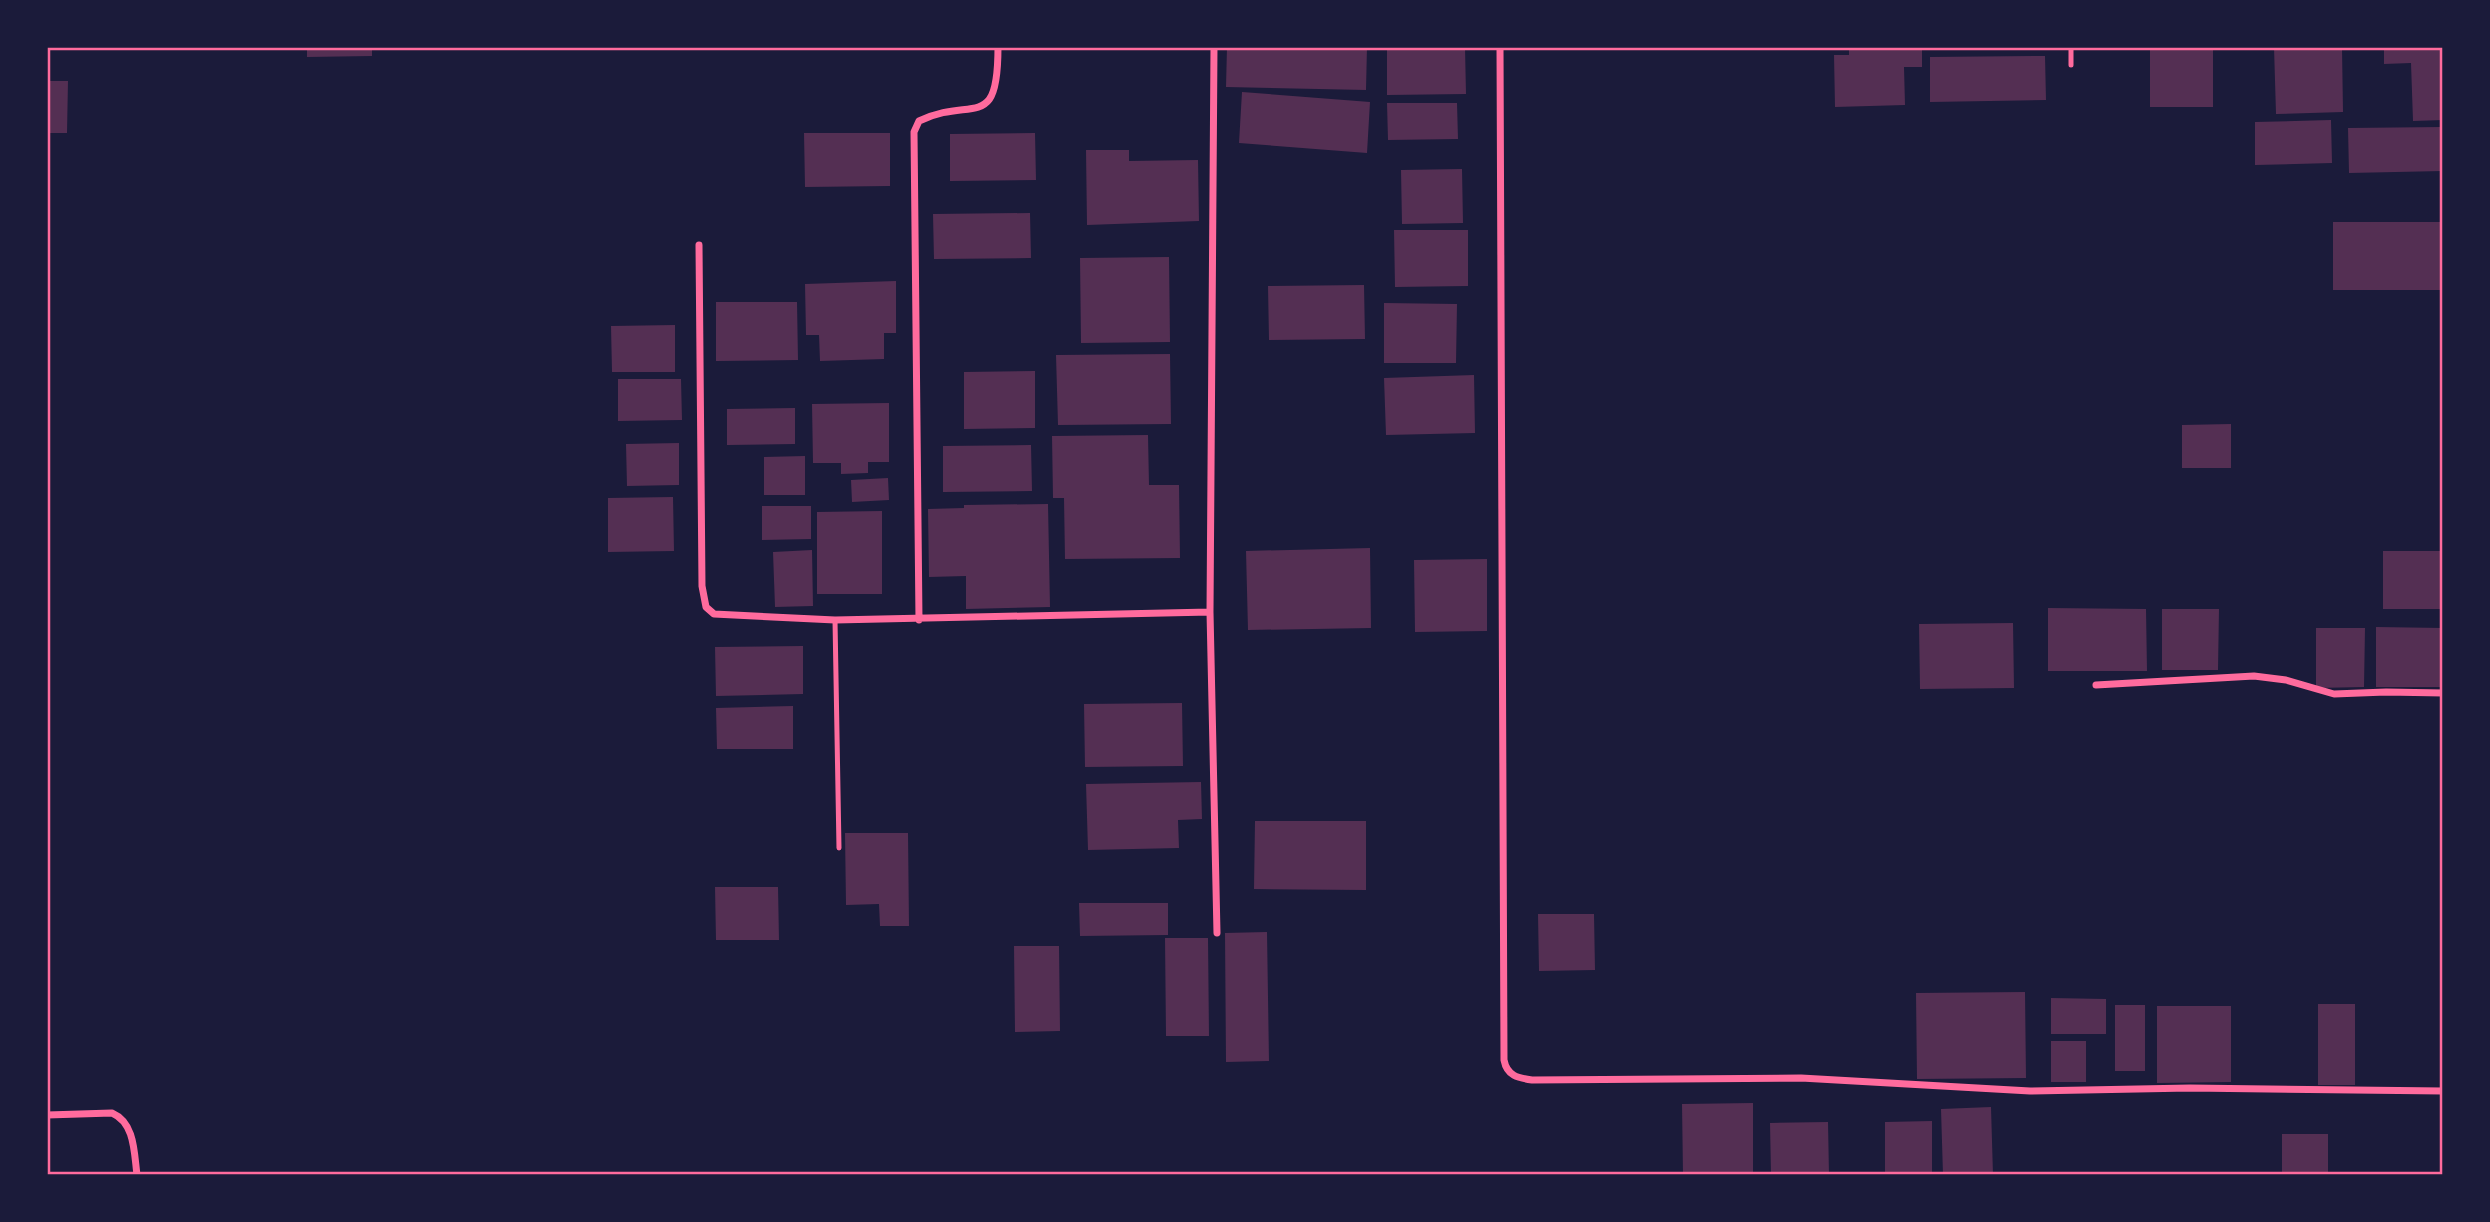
<svg xmlns="http://www.w3.org/2000/svg" width="2490" height="1222" viewBox="0 0 2490 1222" font-family="'DM Sans',sans-serif">
<style>
.building{fill:#542f53}
.lines{fill:none;stroke-linecap:round;stroke-linejoin:round}
.service{stroke:#ff6b9d;stroke-width:5}
.minor{stroke:#ff6b9d;stroke-width:7}
.neatline{fill:none;stroke:#ff6b9d;stroke-width:2.5}
</style>
<rect width="100%" height="100%" fill="#1b1b3a"/>
<!-- building -->
<path class="building" d="M307 47H372V56L307 57Z
M1227 47H1367L1366 90 1226 87Z
M1387 47H1465L1466 94 1387 95Z
M1849 47H1922V67H1904L1905 105 1835 107 1834 55H1849Z
M2150 47H2213V107H2150Z
M2274 47H2342L2343 112 2276 114Z
M2384 47H2443V120L2413 121 2411 63 2384 64Z
M2045 56 2046 100 1930 102V57Z
M47 81H68L67 133H47Z
M1242 92 1370 102 1367 153 1239 143Z
M1387 103H1457L1458 139 1388 140Z
M2331 120 2332 163 2255 165V122Z
M2442 127 2443 171 2349 173 2348 128Z
M804 133H890V186L805 187Z
M1035 133 1036 180 950 181V134Z
M1086 150H1129V161L1198 160 1199 221 1087 225Z
M1462 169 1463 223 1402 224 1401 170Z
M1030 213 1031 258 934 259 933 214Z
M2333 222H2443V290H2333Z
M1394 230H1468V286L1395 287Z
M1169 257 1170 342 1081 343 1080 258Z
M896 281V333H884V359L820 361 819 335H806L805 284Z
M1364 285 1365 339 1269 340 1268 286Z
M716 302H797L798 360 716 361Z
M1384 303 1457 304 1456 363H1384Z
M675 325V372H612L611 326Z
M1170 354 1171 424 1058 425 1056 355Z
M1035 371V428L964 429V372Z
M1474 375 1475 433 1386 435 1384 378Z
M618 379H681L682 420 618 421Z
M889 403V462H868V473L841 474V463H813L812 404Z
M795 408V444L727 445V409Z
M2231 424V468H2182V425Z
M1148 435 1149 485H1179L1180 558 1065 559 1064 498H1053L1052 436Z
M2440 435H2443V543H2440Z
M679 443V485L627 486 626 444Z
M1031 445 1032 491 943 492V446Z
M805 456V495H764V457Z
M888 478 889 500 852 502 851 480Z
M673 497 674 551 608 552V498Z
M1048 504 1050 607 966 609V576L929 577 928 509 964 508V505Z
M762 506H811V539L762 540Z
M882 511V594H817V512Z
M1370 548 1371 628 1248 630 1246 551Z
M812 550 813 606 775 607 773 552Z
M2383 551H2443V609H2383Z
M1487 559V631L1415 632 1414 560Z
M2048 608 2146 609 2147 671H2048Z
M2162 609H2219L2218 670H2162Z
M2013 623 2014 688 1920 689 1919 624Z
M2376 627 2443 628V687H2376Z
M2316 628H2365L2364 687 2316 688Z
M803 646V694L716 696 715 647Z
M1182 703 1183 766 1085 767 1084 704Z
M793 706V749H717L716 708Z
M1201 782 1202 819 1178 820 1179 848 1088 850 1086 784Z
M1255 821H1366V890L1254 889Z
M845 833H908L909 926H880L879 904 846 905Z
M715 887H778L779 940H716Z
M1079 903H1168V935L1080 936Z
M1538 914H1594L1595 970 1539 971Z
M1267 932 1269 1061 1226 1062 1225 933Z
M1165 938H1208L1209 1036H1166Z
M1014 946H1059L1060 1031 1015 1032Z
M2025 992 2026 1078 1917 1079 1916 993Z
M2051 998 2106 999V1034H2051Z
M2318 1004H2355V1085H2318Z
M2115 1005H2145V1071H2115Z
M2157 1006H2231V1082L2157 1083Z
M2051 1041H2086V1082H2051Z
M1753 1103V1175H1683L1682 1104Z
M1991 1107 1993 1175H1943L1941 1109Z
M1932 1121V1175H1885V1122Z
M1828 1122 1829 1175H1771L1770 1123Z
M2282 1134H2328V1175H2282Z"/>
<g class="lines">
<!-- service -->
<path class="service" d="M2071 47V65
M835 620 839 848"/>
<!-- minor -->
<path class="minor" d="M1214 47 1210 612 1217 933
M1500 47 1504 1060C1507 1076 1518 1078 1532 1080L1801 1078 2030 1091 2190 1088 2443 1091
M699 245 702 586 706 607 714 614 835 620 1210 612
M919 620 914 132 919 121C973 95 998 134 998 47
M2096 685 2254 676 2286 680 2334 694 2386 692 2443 693
M47 1115 112 1113C135 1123 134 1152 137 1175"/>
</g>
<!-- border -->
<rect width="2490" height="1222" fill="none" stroke="#1b1b3a" stroke-width="98"/>
<rect x="49" y="49" width="2392" height="1124" class="neatline"/>
</svg>
